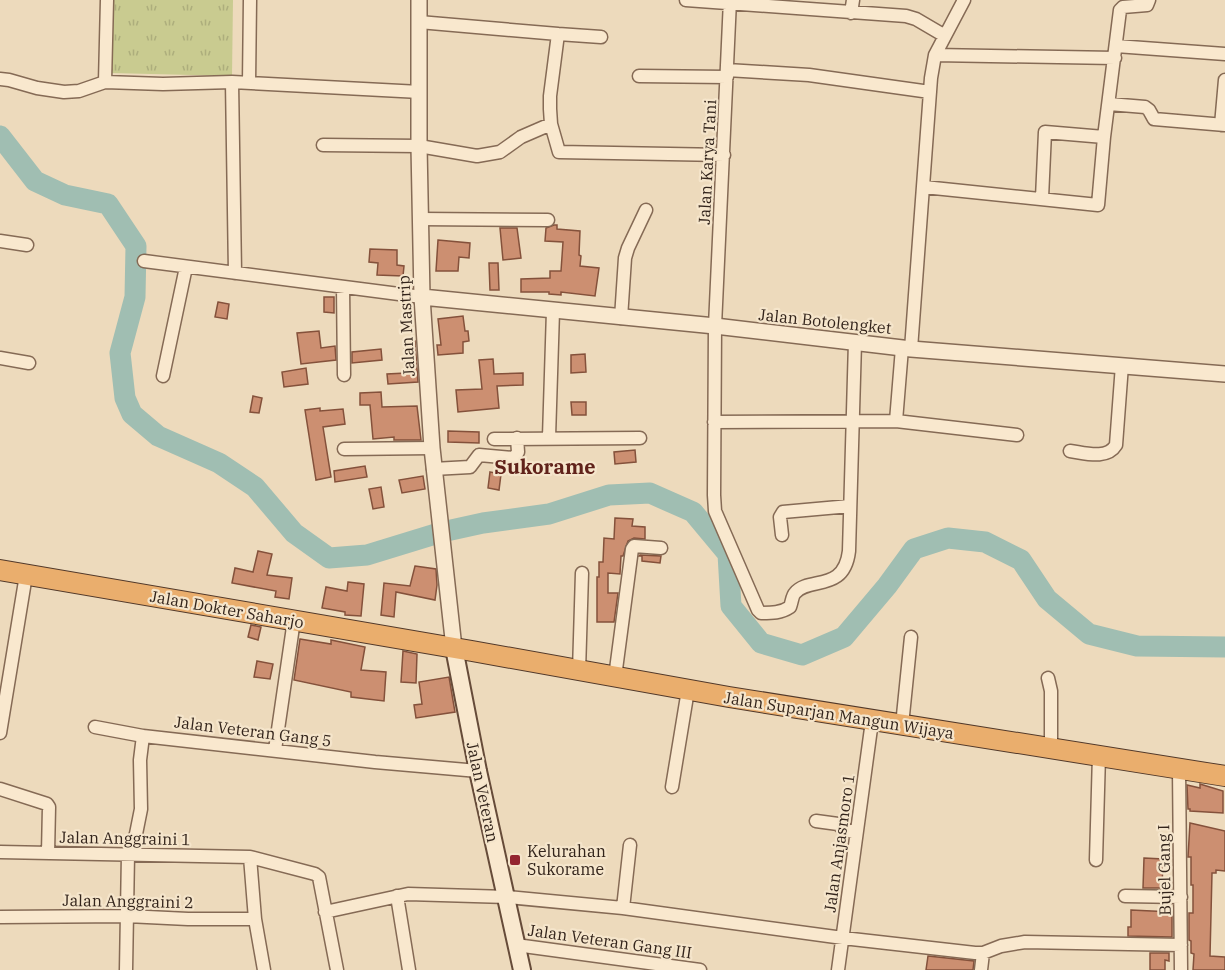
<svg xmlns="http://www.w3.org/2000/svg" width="1225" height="970" viewBox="0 0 1225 970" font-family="'IBM Plex Serif',serif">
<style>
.grass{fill:url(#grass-tufts)}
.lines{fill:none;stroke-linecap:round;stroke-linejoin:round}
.river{stroke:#a0beb2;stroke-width:21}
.building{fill:#cc8f71;stroke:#84513b;stroke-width:1.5}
.minor-casing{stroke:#856a55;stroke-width:15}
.tertiary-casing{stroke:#856a55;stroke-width:18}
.secondary-casing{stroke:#664b39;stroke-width:20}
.trunk-casing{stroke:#52392a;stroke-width:22}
.minor{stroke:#f9e8ce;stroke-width:12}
.tertiary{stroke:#f9e8ce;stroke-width:15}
.secondary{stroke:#f9e8ce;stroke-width:16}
.trunk{stroke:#eaae6d;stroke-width:20}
.poi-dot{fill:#942530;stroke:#f5e5cb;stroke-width:2}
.labels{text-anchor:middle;stroke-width:4.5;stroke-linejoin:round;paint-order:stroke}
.street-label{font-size:16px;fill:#33241b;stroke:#f5e5cb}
.poi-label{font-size:16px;fill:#33241b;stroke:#f5e5cb;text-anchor:start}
.quarter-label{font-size:20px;font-weight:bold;fill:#60221a;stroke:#f5e5cb}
</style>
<defs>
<pattern id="grass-tufts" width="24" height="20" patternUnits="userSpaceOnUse" patternTransform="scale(1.5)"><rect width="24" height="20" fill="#c9cb90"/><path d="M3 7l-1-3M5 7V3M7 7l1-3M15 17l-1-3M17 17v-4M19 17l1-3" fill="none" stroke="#adae7c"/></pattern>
</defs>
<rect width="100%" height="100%" fill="#eddabc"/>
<!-- grass -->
<path class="grass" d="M111 0H233L232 76 110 73Z"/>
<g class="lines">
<!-- river -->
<path class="river" d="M0 136 35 181 65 195 108 204 136 246 135 297 120 353 125 398 132 414 158 436 219 463 255 487 294 533 329 558 367 555 442 532 483 523 549 514 609 495 650 493 693 512 728 554 731 606 761 643 802 655 844 637 887 586 914 549 948 538 985 542 1021 560 1047 599 1089 634 1137 646 1225 647"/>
</g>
<!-- building -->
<path class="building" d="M554 225H557V229L580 231 579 255 581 256 580 266 599 268 595 296 561 292V295L549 294V292H521V279L550 278V271H561L563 242 545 241 546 228Z
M500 228H517L521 258 503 260Z
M438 240 470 243 469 258 459 257 458 271H436Z
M370 249 397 250V265L404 266 403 276 377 275 378 263 369 262Z
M489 263H498L499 290H490Z
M324 297H334V313L324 312Z
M218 302 229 304 227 319 215 317Z
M463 316 465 331H468L469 341 463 342V353L438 355 437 345H441L438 319Z
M319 331 321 348 335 346 336 360 301 364 297 333Z
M415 341 418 382 388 384 387 374 406 373 404 342Z
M381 349 382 360 352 363V352Z
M585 354 586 372 571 373V355Z
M493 359 494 374 523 373V385L497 386 499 408 458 412 456 390 482 389 479 360Z
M306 368 308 384 284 387 282 372Z
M381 392 382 407 417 406 421 440H394V437L373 439 370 405H360V393Z
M253 396 262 398 259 413 250 412Z
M571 402H586V415H572Z
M320 408V411L343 409 345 424 323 427 331 477 316 480 305 410Z
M448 431 479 432V443L448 442Z
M635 450 636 462 615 464 614 452Z
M365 466 367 477 335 482 334 471Z
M490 472 501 474 499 490 488 488Z
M423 476 425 489 402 493 399 480Z
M381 487 384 507 373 509 369 489Z
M615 518 633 519 632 526 645 527V539L634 538 628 541 623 556H621L620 574 608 573V593H618L614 622H597V577H599V562H603L604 538 614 539Z
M258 551 272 554 267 575 292 578 289 599 275 597 276 591 232 583 235 568 253 572Z
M640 555 661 556 660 563 642 561V556H639Z
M415 566 436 569 437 585 435 600 396 592 394 617 381 615 384 583 410 586Z
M348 582 364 584 361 616 345 615V612L322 608 326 587 347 591Z
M251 625 261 627 258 640 248 637Z
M300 639 331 644V640L365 647 361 670 386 672 384 701 351 697V692L294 680Z
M403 651 417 654 416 683 401 682Z
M257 661 273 664 270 679 254 677Z
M449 677 455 712 416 718 414 705 422 704 419 682Z
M1200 784 1223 791V813L1190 811V809H1188L1187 785 1200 788Z
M1190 823 1225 831V871L1216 870V873H1212L1210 956 1225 957V970H1193L1194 954 1191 953V941L1189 940V913H1193V885H1191V857H1188Z
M1144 858 1163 859 1162 888H1143Z
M1131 910 1172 912V937L1128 936V927H1131Z
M1150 953H1169V961L1165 960V970H1150Z
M928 956 974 961 973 970H926Z"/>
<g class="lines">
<defs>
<path id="minor" d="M686 0 906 16 916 19 945 36
M730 0 715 326 714 495 715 511 758 610 761 613C772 613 781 613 790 607 792 602 792 596 795 593 809 576 844 593 849 551L855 342
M851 13 853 0
M419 22 558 34 550 96V109L551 124 559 152 724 155
M558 34 601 37
M1116 46 1225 54
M935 55 1115 58
M727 70 809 75 930 92
M639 76 727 77
M0 79 9 80 37 88 64 92 79 91 105 82 163 84 232 82
M105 82 107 0
M249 83 250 0
M1109 104 1145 107 1149 110 1154 119 1225 125
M1221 125 1225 80
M323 145 419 146 477 156 500 152 521 137 551 124
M924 187 1098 205 1104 137 1120 10 1123 7 1147 5 1149 0
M1042 198 1045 132 1104 137
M420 219 548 220
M0 241 27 245
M144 261 422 297
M235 273 232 82 420 92
M343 287 344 375
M621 318 625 258 628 248 646 210
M911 349 931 78 935 55 964 0
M0 358 29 363
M163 376 186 267
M896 421 902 348
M714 422 896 421 1017 435
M549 437 553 311
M494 439 640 438
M344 449 432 448
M1070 451C1085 453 1107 460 1116 445L1122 365
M433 469 470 467 479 455 514 458 518 452 517 438
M782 535 780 517 783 512 850 506
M579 671 582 573
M615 677 632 549 634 546 661 548
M1048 678 1051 691V748
M902 725 911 637
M95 727 143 736
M0 733 26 575
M275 750 294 620
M1179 769 1181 970
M672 787 688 690
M0 789 47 804 49 807 48 853
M816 821 838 824 843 829 856 833
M0 852 250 857 315 874 319 877 337 970
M250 857 255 919 264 970
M1096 860 1099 755
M397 896 409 970
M1125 896 1181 897
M623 908 630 845
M325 912 408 894 507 897 623 908 843 938 975 953H983L1001 946 1025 942 1181 945
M0 917 127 916 188 919H255
M516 945 700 970
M126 970 128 854 136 834 141 809 140 760 143 736 375 762 478 771
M838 970 872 721
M981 970 983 953"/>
<path id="tertiary" d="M419 0V146L422 297 432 448 454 648
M422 297 715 326 911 349 1225 374"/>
<path id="secondary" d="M454 648 478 771 522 970"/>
<path id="trunk" d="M0 570 472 651 729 697 1225 776"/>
</defs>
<!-- minor casing -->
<use href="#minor" class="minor-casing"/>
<!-- tertiary casing -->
<use href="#tertiary" class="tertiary-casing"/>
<!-- secondary casing -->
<use href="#secondary" class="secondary-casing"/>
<!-- trunk casing -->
<use href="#trunk" class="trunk-casing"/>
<!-- minor -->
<use href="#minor" class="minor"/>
<!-- tertiary -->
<use href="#tertiary" class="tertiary"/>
<!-- secondary -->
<use href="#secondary" class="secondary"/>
<!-- trunk -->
<use href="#trunk" class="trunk"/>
</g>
<!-- markers -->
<rect class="poi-dot" x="509" y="854" width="12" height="12" rx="3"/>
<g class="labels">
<!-- street labels -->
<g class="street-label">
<text transform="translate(707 162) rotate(-87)" y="6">Jalan Karya Tani</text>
<text transform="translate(825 321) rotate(6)" y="6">Jalan Botolengket</text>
<text transform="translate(406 326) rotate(-93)" y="6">Jalan Mastrip</text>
<text transform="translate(227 609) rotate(10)" y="6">Jalan Dokter Saharjo</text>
<text transform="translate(839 715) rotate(9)" y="6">Jalan Suparjan Mangun Wijaya</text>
<text transform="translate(253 731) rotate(7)" y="6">Jalan Veteran Gang 5</text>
<text transform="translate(483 792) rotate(78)" y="6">Jalan Veteran</text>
<text transform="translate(125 838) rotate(1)" y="6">Jalan Anggraini 1</text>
<text transform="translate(839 843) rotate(-82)" y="6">Jalan Anjasmoro 1</text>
<text transform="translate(1164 870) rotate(-91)" y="6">Bujel Gang I</text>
<text transform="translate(128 901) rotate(1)" y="6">Jalan Anggraini 2</text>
<text transform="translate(610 941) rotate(8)" y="6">Jalan Veteran Gang III</text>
</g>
<!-- poi labels -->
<g class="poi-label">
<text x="527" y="857">Kelurahan<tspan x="527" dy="18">Sukorame</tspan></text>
</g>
<!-- quarter labels -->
<g class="quarter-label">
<text x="545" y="474">Sukorame</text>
</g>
</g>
</svg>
